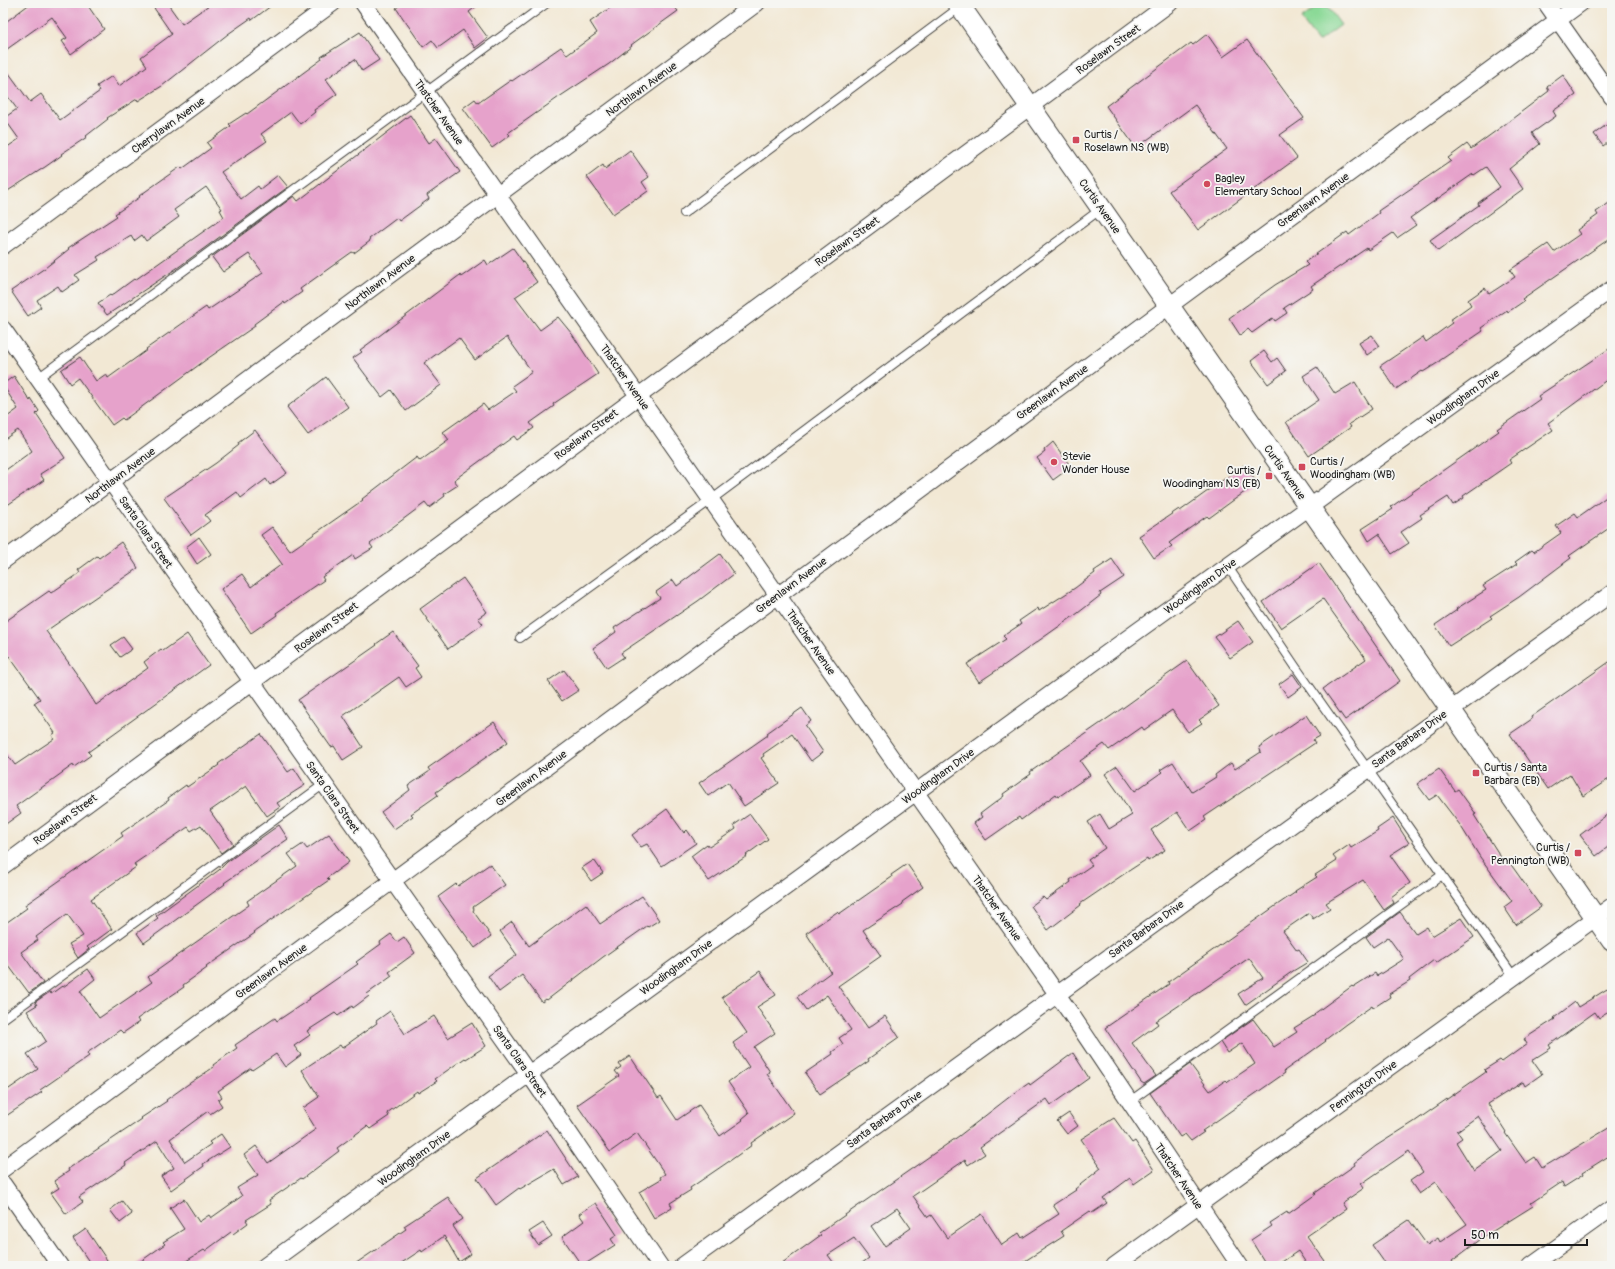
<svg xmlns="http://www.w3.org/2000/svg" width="1615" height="1269" viewBox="0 0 1615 1269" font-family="Pangolin,sans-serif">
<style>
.green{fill:#8bd997;stroke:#547a5a}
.building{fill:#e6a2cb;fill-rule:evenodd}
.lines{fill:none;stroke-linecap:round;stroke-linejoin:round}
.service-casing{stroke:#3c3b38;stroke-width:10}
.minor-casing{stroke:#3c3b38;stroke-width:18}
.tertiary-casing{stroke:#3c3b38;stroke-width:22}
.service{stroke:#fff;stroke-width:8}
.minor{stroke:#fff;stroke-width:16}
.tertiary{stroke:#fff;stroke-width:20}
.poi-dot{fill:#d1495b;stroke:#f6f6f2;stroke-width:1.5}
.labels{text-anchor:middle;stroke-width:3.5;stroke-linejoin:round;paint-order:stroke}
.street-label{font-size:11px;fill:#1c1c1c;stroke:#f6f6f2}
.poi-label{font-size:11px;fill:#1c1c1c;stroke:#f6f6f2;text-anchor:start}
</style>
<rect width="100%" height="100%" fill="#f6f6f2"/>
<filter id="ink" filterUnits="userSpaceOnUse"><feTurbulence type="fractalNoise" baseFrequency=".025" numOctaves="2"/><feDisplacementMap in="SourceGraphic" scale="8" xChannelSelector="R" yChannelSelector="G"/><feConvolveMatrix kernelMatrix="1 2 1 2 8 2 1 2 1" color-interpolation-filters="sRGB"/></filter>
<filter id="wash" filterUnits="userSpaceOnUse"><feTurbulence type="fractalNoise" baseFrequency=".012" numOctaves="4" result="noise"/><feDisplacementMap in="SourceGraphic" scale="16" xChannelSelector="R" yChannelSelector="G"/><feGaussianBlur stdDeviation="0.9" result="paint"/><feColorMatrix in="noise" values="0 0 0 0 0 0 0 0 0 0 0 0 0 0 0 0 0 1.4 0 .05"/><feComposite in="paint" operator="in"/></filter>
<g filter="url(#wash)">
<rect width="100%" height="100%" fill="#f2e8d4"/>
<!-- green -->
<path class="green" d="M1322 3H1325L1341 25 1318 42 1301 19Z"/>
<g id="blocks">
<!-- building -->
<path class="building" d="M31 3H86L104 29 71 54 62 41 67 38 52 17 3 52V24Z
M161 3H167L182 24 212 3H275L252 20 251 18 228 34 162 86 138 101 137 99 107 118 108 119 86 136 87 137 61 154 62 155 45 167 3 194V150L19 139 4 118 17 109 3 90V65L30 102 41 94 60 120 100 91 97 86 112 76 119 86 147 66 141 57 172 34 154 8Z
M403 3H481L469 12 488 38 475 48 463 30 438 48 432 40 423 47 396 8Z
M617 3H671L678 11 631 45 632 46 609 64 559 97 508 133 510 135 492 148 463 108 475 99 478 103 511 80 512 81 561 47 567 55 597 33 590 22Z
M360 32 379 60 362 71 355 59 326 79 337 94 314 110 315 112 300 124 291 112 261 134 267 141 221 172 241 199 258 186 260 189 278 175 288 187 180 266 107 315 98 303 110 295 111 296 134 279 135 280 224 217 220 210 222 209 206 187 174 210 179 217 146 241 142 235 134 241 131 236 97 257 99 260 75 275 79 280 62 292 58 286 37 300 41 307 28 316 11 291 45 268 69 249 68 248 117 216 115 214 140 197 139 196 180 167 182 169 211 148 207 143 231 126 229 124 246 113 247 114 322 59 321 57Z
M1207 34 1223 57 1247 40 1304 118 1280 135 1297 158 1198 230 1169 191 1227 149 1195 105 1136 148 1106 106 1191 43 1193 45Z
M1563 75 1576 95 1553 111 1556 116 1532 133 1540 144 1509 169 1523 189 1438 251 1430 240 1479 205 1478 203 1500 187 1486 167 1474 175 1473 174 1410 218 1416 225 1397 238 1393 233 1368 250 1367 248 1311 286 1313 289 1284 308 1287 313 1275 321 1273 318 1252 333 1248 329 1240 335 1229 318 1275 285 1308 265 1305 262 1347 232 1349 235 1379 213 1378 211 1451 161 1448 158 1467 144 1471 149 1500 128 1549 91 1547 87Z
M410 115 429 143 436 138 460 172 427 195 429 199 399 221 397 218 369 239 370 241 354 253 352 252 300 289 302 292 285 304 284 302 254 324 255 326 207 359 124 420 122 418 112 425 78 378 70 384 61 370 80 357 96 381 106 374 108 378 147 350 146 349 206 307 208 310 263 273 249 254 223 272 212 257 294 196 298 201Z
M1612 121V139L1603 146 1594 134Z
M630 150 649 177 642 182 648 191 637 199 636 198 613 214 587 177 603 165 605 169Z
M1612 201V237L1522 299 1524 301 1508 312 1507 310 1481 328 1483 331 1439 361V362L1423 372 1422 371 1396 389 1380 366 1423 337 1426 342 1452 323 1450 320 1471 305 1468 300 1485 288 1489 294 1515 277 1510 270 1548 244 1554 252 1580 234 1577 230 1598 215 1596 212Z
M513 248 537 282 515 297 540 330 558 317 572 334 598 374 553 404 554 406 530 423 534 428 517 440 514 436 454 480 458 485 444 494 445 496 429 508 425 503 370 544 373 548 355 559 353 555 322 577 324 580 276 613 277 615 251 633 221 589 242 574 251 587 282 564 261 535 272 527 290 551 363 500 362 499 417 457 420 461 449 440 443 432 460 420V421L483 404 488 410 516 391 512 386 532 372 507 337 475 360 459 338 424 363 441 385 406 411 391 390 382 397 353 358 362 352 360 350 375 339 460 275 461 277 485 260 488 265Z
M1372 335 1380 346 1367 355 1359 343Z
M1612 347V376L1548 423 1553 430 1509 460 1511 463 1463 496 1464 498 1453 505 1448 497 1420 515 1422 518 1401 532 1409 543 1392 554 1379 534 1369 541 1362 529 1393 509 1391 507 1499 431 1497 429 1540 399 1538 396Z
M1264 351 1272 362 1277 358 1286 371 1268 384 1251 361Z
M1317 367 1335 394 1355 382 1372 409 1349 424 1351 427 1309 456 1286 422 1319 400 1303 376Z
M14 376 30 401 31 399 39 411 36 414 65 458 40 474 44 480 3 508V472L32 451 18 430 3 440V420L18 409 3 385V384Z
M326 377 348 407 308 435 287 407Z
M255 430 287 473 270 485 266 479 241 498 237 492 205 515 210 521 191 535 164 498 216 463 239 445 238 443Z
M1053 442 1071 467 1053 480 1037 458 1045 452 1044 450Z
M1244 465 1257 483 1209 518 1207 516 1169 543 1172 546 1154 558 1139 536 1179 509 1180 511Z
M1612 493V526L1569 556 1571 558 1519 597 1490 616 1492 618 1449 646 1435 625 1457 610 1456 609 1486 590 1483 586 1517 564 1515 562 1532 550 1534 552 1561 533 1556 526 1575 513 1578 517Z
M199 537 211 554 197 564 186 547Z
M121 542 138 568 46 631 76 673 96 705 148 668 144 662 161 649 163 651 187 634 209 665 88 752 91 755 74 767 73 765 16 806 21 813 3 826V749L15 765 54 739 52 735 55 733 34 703 40 699 9 656 3 660V623L49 591 51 593 80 573 78 570 97 556 99 558Z
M720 554 734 574 698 601 621 653 624 657 607 668 593 648 616 632 614 628 660 598 656 592 673 580 677 586Z
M1112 559 1124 577 1100 593 1101 595 1078 613 1003 666 979 682 967 664 1006 639 1003 636 1021 624 1019 621 1038 608 1039 611 1075 588 1095 573 1094 571Z
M1319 563 1400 681 1345 720 1323 689 1366 659 1323 599 1281 628 1263 602Z
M463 578 487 612 478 618 483 624 448 649 420 609Z
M1238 621 1253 642 1230 658 1215 637Z
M393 632 418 666 415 668 421 677 406 687 399 677 343 716 363 747 343 760 334 746 331 747 298 700 377 645 376 644Z
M123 637 132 649 120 657 111 645Z
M1612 660V777L1583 796 1570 774 1548 789 1510 734 1532 719 1531 717Z
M1187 661 1219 706 1199 720 1202 723 1188 732 1172 710 1144 730 1142 727 1109 750 1104 744 1080 761 1090 775 1058 797 1056 794 1021 820 1019 817 986 840 974 823 982 817 980 814 1004 796 1003 794 1031 774 1030 772 1127 705 1145 692 1144 691Z
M564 670 579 690 562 701 548 681Z
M1293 674 1302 687 1288 697 1279 684Z
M802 708 811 721 805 726 823 752 811 761 792 734 763 754 764 756 761 758 779 783 744 806 728 782 708 796 699 783 768 735 767 733Z
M1306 715 1320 736 1313 740 1315 743 1204 817 1206 820 1190 831 1177 812 1151 830 1165 850 1148 861 1147 859 1127 872 1080 904 1081 905 1048 930 1031 906 1043 897 1046 900 1071 882 1070 880 1092 865 1088 860 1105 848 1088 822 1100 814 1109 829 1132 815 1120 795 1105 774 1117 766 1135 791 1162 772 1160 770 1173 762 1192 792 1216 777 1215 775 1231 763 1235 769 1261 752 1259 747Z
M494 722 508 742 436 792 438 795 411 814 413 816 394 829 381 812 410 790 408 786 430 771 428 768Z
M261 734 288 772 294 768 305 785 277 803 280 807 267 816 246 786 210 811 233 844 221 853 201 825 191 831 188 827 134 864 136 867 91 899 112 929 87 947 89 949 78 958 69 944 83 936 67 914 36 937 38 940 21 952 43 983 29 993 3 958V925L27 908 25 905 123 836 121 833 169 800 168 798 186 785 187 787 219 765 218 764Z
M1439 769 1455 791 1458 789 1476 814 1474 815 1504 862 1507 859 1541 907 1516 925 1504 907 1512 901 1480 857 1460 825 1437 795 1429 800 1417 784Z
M667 809 684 833 687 830 696 843 662 866 647 844 641 847 632 835Z
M1612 811V844L1596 856 1580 835Z
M750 814 768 839 746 855 747 856 709 881 691 856 707 844 709 847 736 829 734 825Z
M1393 818 1409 843 1390 855 1410 883 1391 897 1394 903 1384 910 1363 880 1326 903 1330 908 1313 919 1309 913 1283 931 1297 950 1299 949 1308 962 1293 971 1245 1005 1238 994 1263 978 1249 958 1156 1021 1158 1024 1132 1043 1156 1076 1144 1084 1141 1082 1105 1028 1169 984 1168 982 1274 907 1296 892 1295 891 1317 877 1315 875 1337 861 1333 856 1349 845 1351 848 1378 831 1377 829Z
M279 825 288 839 224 883 225 884 144 943 137 933 158 918 156 916 219 870 227 862Z
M329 834 349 862 327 878 329 880 254 932 255 933 236 946 206 967 207 968 183 985 184 987 137 1019 139 1022 123 1033 120 1030 87 1053 89 1056 40 1090 42 1092 3 1118V1093L38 1069 27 1054 46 1041 27 1011 37 1005 35 1002 50 992 51 994 62 986 63 987 88 969 95 979 80 991 99 1018 152 982 148 977 172 960V959L249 905 247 901 297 866 288 854 303 844 307 849Z
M594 860 603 873 591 881 582 868Z
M490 864 505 885 473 907 474 909 473 911 491 936 475 948 438 897 456 884 458 886Z
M907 864 923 887 902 902 903 904 863 930 881 956 838 986 868 1028 885 1016 899 1037 868 1059 869 1061 820 1094 805 1073 833 1054 832 1052 843 1044 839 1038 851 1030 827 995 806 1010 797 997 831 972 806 933 837 912 839 914 892 877 891 875Z
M642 896 659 920 648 927 647 926 603 957 547 1000 546 999 542 1002 522 975 499 992 488 976 517 955 500 931 512 922 529 946 586 904 600 924Z
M1400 912 1416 934 1427 927 1432 936 1461 918 1474 937 1436 963 1434 960 1409 979 1410 981 1389 994 1390 997 1373 1008 1372 1006 1346 1024 1325 1040 1326 1041 1284 1071 1285 1073 1202 1131 1204 1132 1191 1141 1185 1134 1180 1137 1150 1093 1190 1064 1210 1091 1226 1080 1228 1082 1255 1064 1242 1043 1227 1053 1220 1042 1253 1019 1274 1047 1297 1032 1294 1028 1315 1015 1314 1014 1352 986 1353 987 1375 973 1377 976 1404 959 1388 937 1373 947 1366 937Z
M391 934 397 942 404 937 415 953 389 972 392 976 367 994 369 996 353 1008 352 1006 338 1016 335 1013 307 1031 310 1035 294 1046 301 1055 285 1067 276 1054 252 1070 251 1068 218 1091 222 1097 218 1100 222 1106 210 1114 208 1111 170 1139 185 1162 211 1144 209 1142 221 1134 230 1147 203 1164 204 1166 171 1190 161 1176 174 1168 157 1141 125 1163 126 1165 79 1197 83 1202 66 1214 51 1193 59 1188 54 1181 69 1171 68 1169 142 1119 141 1118 167 1101 166 1100 187 1085 214 1067 213 1065 237 1048 235 1045 275 1018 277 1021 310 999 309 998 358 964 356 962 381 944 380 942Z
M760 971 776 995 757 1007 775 1033 754 1047 770 1072 767 1074 794 1113 751 1143 752 1145 731 1160 690 1188 691 1190 670 1203 672 1207 654 1218 639 1192 661 1179 660 1177 665 1174 637 1133 610 1152 577 1105 619 1076 615 1071 621 1067 619 1064 630 1056 658 1098 661 1096 677 1120 699 1105 720 1136 743 1120 742 1119 749 1113 728 1082 749 1067 733 1043 747 1033 722 997Z
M1612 986V1010L1599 1018 1595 1012 1549 1045 1551 1048 1532 1060 1542 1074 1525 1086 1523 1082 1488 1104 1506 1132 1505 1133 1526 1163 1535 1157 1542 1168 1612 1126V1154L1582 1173 1583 1175 1564 1187 1562 1182 1531 1203 1533 1206 1485 1236 1452 1261 1455 1266H1387L1372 1245 1409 1220 1427 1245 1438 1238 1440 1242 1467 1224 1436 1182 1419 1194 1410 1181 1423 1172 1409 1151 1361 1184 1364 1188 1342 1203 1346 1209 1307 1236 1325 1261 1317 1266H1308L1298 1251 1276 1266H1267L1251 1240 1272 1226 1270 1223 1287 1212 1288 1214 1316 1194 1315 1193 1355 1165 1354 1163 1376 1146 1414 1122 1486 1072 1484 1070 1500 1060 1502 1062 1527 1044 1524 1039 1555 1019 1554 1018 1575 1002 1578 1007ZM1478 1116 1502 1151 1474 1171 1456 1142 1462 1138 1457 1131Z
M390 1011 405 1034 434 1016 448 1038 472 1023 486 1046 466 1059 465 1058 435 1079 437 1081 418 1093 417 1091 387 1113 389 1116 370 1129 367 1126 337 1148 339 1151 302 1179 301 1178 269 1200 271 1204 246 1220 248 1223 233 1234 231 1232 205 1251 204 1250 178 1266H134L165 1244 163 1242 184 1229 170 1208 184 1199 199 1222 209 1215 211 1218 242 1196 237 1188 258 1175 244 1155 256 1146 268 1163 316 1129 303 1108 319 1097 302 1070 340 1045 342 1048 377 1023 376 1021Z
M1073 1053 1089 1078 1051 1105 1047 1099 980 1147 985 1154 968 1165 965 1160 913 1196 928 1217 931 1215 947 1238 982 1214 1002 1245 1019 1233 1022 1238 1059 1214 1053 1205 1076 1190 1075 1189 1101 1168 1081 1139 1114 1118 1132 1143 1135 1141 1154 1170 1134 1184 1130 1178 1103 1198 1107 1203 1092 1213 1090 1211 1061 1231 1064 1236 1017 1266H858L869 1258 854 1238 828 1255 836 1266H778L821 1235 819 1233 959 1136 1012 1095 1029 1083 1030 1085ZM897 1208 911 1228 885 1246 871 1226Z
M1069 1113 1078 1126 1067 1134 1057 1121Z
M547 1130 578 1177 564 1185 554 1169 520 1189 519 1188 496 1205 477 1178Z
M448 1197 463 1219 453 1226 471 1254 459 1262 444 1236 422 1252 421 1250 397 1266H352L406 1229 404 1226Z
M122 1201 132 1214 120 1223 110 1210Z
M596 1203 617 1235 611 1239 615 1245 582 1266 562 1237 584 1221 579 1214Z
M543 1223 552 1236 538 1245 529 1232Z
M86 1229 111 1266H92L73 1238Z"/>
</g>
</g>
<g filter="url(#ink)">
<use href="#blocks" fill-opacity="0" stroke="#3c3b38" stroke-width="1"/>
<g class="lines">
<defs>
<path id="service" d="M684 213 960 7
M38 378 547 3
M1228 567 1295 666 1514 977
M520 638 711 500 1101 209
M3 1019 324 784
M1129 1102 1442 875"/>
<path id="minor" d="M363 3 1071 1014 1240 1266
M1546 3 1612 97
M3 246 333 3
M3 329 529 1074 660 1266
M3 561 757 3
M3 866 1170 3
M3 1169 1169 306 1581 3
M3 1184 60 1266
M265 1266 1114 648 1612 289
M682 1266 1612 593
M1114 1266 1612 906
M1531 1266 1612 1208"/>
<path id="tertiary" d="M958 3 1612 941"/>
</defs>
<!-- service casing -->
<use href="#service" class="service-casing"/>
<!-- minor casing -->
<use href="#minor" class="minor-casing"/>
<!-- tertiary casing -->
<use href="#tertiary" class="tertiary-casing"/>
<!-- service -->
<use href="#service" class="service"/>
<!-- minor -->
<use href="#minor" class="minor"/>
<!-- tertiary -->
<use href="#tertiary" class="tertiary"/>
</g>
</g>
<!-- markers -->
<g class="poi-dot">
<rect x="1072" y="136" width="8" height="8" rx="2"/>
<circle cx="1207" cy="184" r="4"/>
<circle cx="1054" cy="462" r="4"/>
<rect x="1298" y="463" width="8" height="8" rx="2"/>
<rect x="1265" y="472" width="8" height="8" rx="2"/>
<rect x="1472" y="769" width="8" height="8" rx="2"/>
<rect x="1574" y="849" width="8" height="8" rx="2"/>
</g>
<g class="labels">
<!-- street labels -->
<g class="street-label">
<text transform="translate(1108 49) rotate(-36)" y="4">Roselawn Street</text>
<text transform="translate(641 89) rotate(-36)" y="4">Northlawn Avenue</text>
<text transform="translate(439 112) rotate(55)" y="4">Thatcher Avenue</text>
<text transform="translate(168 125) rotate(-36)" y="4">Cherrylawn Avenue</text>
<text transform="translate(1313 200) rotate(-36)" y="4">Greenlawn Avenue</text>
<text transform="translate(1100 206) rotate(55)" y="4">Curtis Avenue</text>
<text transform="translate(847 241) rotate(-36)" y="4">Roselawn Street</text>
<text transform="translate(380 282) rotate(-37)" y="4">Northlawn Avenue</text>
<text transform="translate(625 377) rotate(55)" y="4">Thatcher Avenue</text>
<text transform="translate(1052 392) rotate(-36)" y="4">Greenlawn Avenue</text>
<text transform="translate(1463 397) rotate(-36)" y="4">Woodingham Drive</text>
<text transform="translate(586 434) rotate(-37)" y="4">Roselawn Street</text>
<text transform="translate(1285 472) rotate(55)" y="4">Curtis Avenue</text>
<text transform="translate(120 475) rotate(-37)" y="4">Northlawn Avenue</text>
<text transform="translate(146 532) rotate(55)" y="4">Santa Clara Street</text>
<text transform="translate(791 585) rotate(-37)" y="4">Greenlawn Avenue</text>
<text transform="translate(1200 586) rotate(-36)" y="4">Woodingham Drive</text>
<text transform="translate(326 627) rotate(-37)" y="4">Roselawn Street</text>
<text transform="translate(811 642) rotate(55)" y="4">Thatcher Avenue</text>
<text transform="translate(1409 739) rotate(-36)" y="4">Santa Barbara Drive</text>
<text transform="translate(938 776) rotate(-36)" y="4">Woodingham Drive</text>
<text transform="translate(531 778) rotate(-37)" y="4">Greenlawn Avenue</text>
<text transform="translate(333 797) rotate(55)" y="4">Santa Clara Street</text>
<text transform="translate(65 819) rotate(-37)" y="4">Roselawn Street</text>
<text transform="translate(997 908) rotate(55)" y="4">Thatcher Avenue</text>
<text transform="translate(1146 929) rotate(-36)" y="4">Santa Barbara Drive</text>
<text transform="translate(676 967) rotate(-36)" y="4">Woodingham Drive</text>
<text transform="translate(271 971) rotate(-36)" y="4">Greenlawn Avenue</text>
<text transform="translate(520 1061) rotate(55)" y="4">Santa Clara Street</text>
<text transform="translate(1363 1086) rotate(-36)" y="4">Pennington Drive</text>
<text transform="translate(884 1119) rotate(-36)" y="4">Santa Barbara Drive</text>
<text transform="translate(414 1158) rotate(-36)" y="4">Woodingham Drive</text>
<text transform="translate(1179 1176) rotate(56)" y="4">Thatcher Avenue</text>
</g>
<!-- poi labels -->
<g class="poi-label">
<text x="1084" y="138">Curtis /<tspan x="1084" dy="13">Roselawn NS (WB)</tspan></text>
<text x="1215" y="182">Bagley<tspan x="1215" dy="13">Elementary School</tspan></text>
<text x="1062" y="460">Stevie<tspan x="1062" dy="13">Wonder House</tspan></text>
<text x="1310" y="465">Curtis /<tspan x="1310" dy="13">Woodingham (WB)</tspan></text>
<text x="1261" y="474" text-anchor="end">Curtis /<tspan x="1261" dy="13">Woodingham NS (EB)</tspan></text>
<text x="1484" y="771">Curtis / Santa<tspan x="1484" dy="13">Barbara (EB)</tspan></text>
<text x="1570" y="851" text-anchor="end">Curtis /<tspan x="1570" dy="13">Pennington (WB)</tspan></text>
</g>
</g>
<!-- margin -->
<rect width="1615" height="1269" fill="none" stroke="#f6f6f2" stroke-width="16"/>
<!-- scale -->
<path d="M1465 1239v6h122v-6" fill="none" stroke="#1c1c1c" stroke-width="2"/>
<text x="1471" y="1239" font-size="12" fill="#1c1c1c" stroke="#f6f6f2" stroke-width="3" paint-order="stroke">50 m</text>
</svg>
